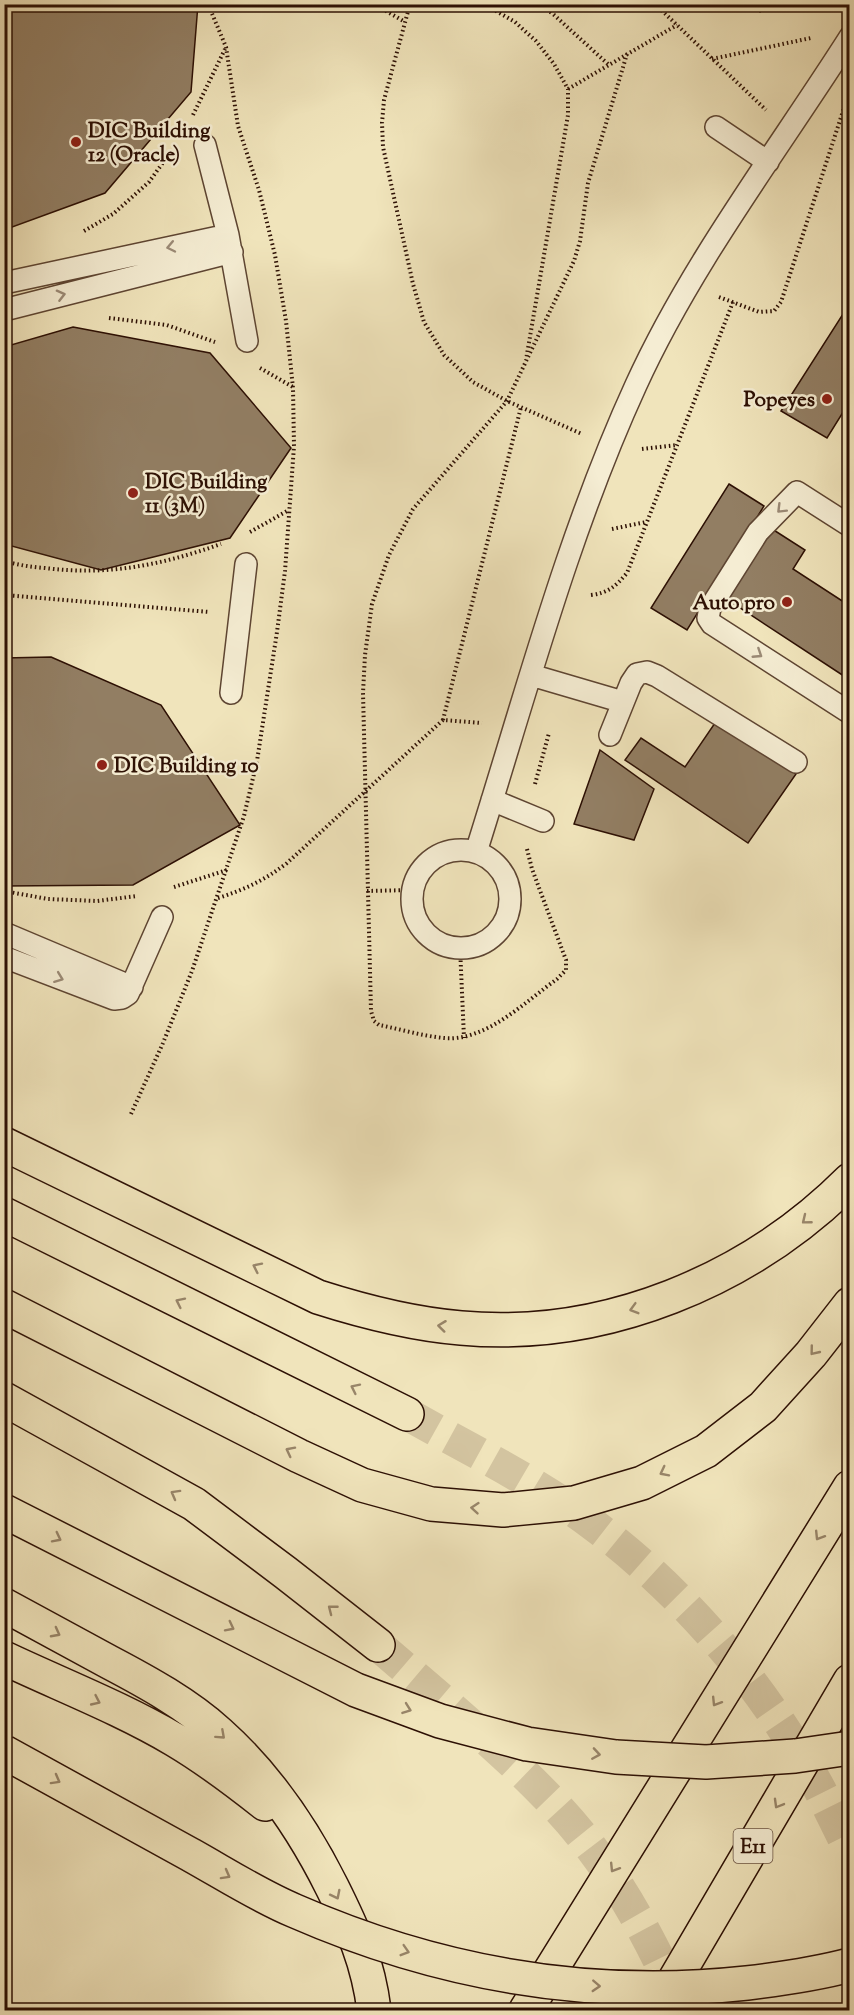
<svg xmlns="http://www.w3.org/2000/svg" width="854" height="2015" viewBox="0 0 854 2015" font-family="'Sorts Mill Goudy',serif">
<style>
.building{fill:#927e63;stroke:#2d1004;stroke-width:1.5}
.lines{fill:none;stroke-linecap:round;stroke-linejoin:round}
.motorway-tunnel{stroke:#d3c4a0;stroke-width:33;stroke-dasharray:33 16;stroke-linecap:butt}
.service-casing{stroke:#5e4532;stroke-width:24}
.motorway-casing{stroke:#2d1004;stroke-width:36}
.path{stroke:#2d1004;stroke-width:4;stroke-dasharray:1.5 3;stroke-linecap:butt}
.service{stroke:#f5edd3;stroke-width:21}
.motorway{stroke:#f0e4bb;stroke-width:33}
.motorway-bridge-casing{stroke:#2d1004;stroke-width:36;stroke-linecap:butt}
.motorway-bridge{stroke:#f0e4bb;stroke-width:33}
.oneway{stroke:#9b8a76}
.oneway2{stroke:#988569}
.poi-dot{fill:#8f2418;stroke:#f5edd3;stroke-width:2}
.labels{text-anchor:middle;stroke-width:5;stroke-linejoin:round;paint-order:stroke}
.shield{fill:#f5edd3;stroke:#695242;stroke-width:1.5}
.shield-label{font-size:20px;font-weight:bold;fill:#2d1004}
.poi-label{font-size:21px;font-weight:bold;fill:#2d1004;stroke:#f5edd3;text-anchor:start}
</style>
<rect width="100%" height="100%" fill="#f0e4bb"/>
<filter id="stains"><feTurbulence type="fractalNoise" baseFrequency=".00333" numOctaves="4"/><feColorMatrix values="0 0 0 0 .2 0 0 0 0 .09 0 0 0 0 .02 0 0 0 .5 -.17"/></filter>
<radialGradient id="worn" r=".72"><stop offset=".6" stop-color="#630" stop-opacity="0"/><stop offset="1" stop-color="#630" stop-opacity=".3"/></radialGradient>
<!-- building -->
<path class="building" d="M4 4H198L191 92 105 193 4 230Z
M748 4H765L760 12Z
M850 303V401L827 438 781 411Z
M73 327 210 353 291 448 230 538 101 570 4 544V347Z
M729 484 764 506 687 630 651 608Z
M769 527 805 550 793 569 850 606V680L725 598Z
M51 657 161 705 240 825 133 885 4 886V658Z
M717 720 796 774 748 843 625 760 641 738 685 767Z
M600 750 654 789 634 840 574 824Z"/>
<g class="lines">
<!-- motorway-tunnel -->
<path class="motorway-tunnel" d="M407 1414C467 1448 536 1482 591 1523 684 1592 765 1687 820 1790 830 1810 840 1830 850 1851
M378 1645C438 1697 500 1747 555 1805 611 1864 650 1936 682 2010"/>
<defs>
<path id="service" d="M716 127 768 162
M205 145 228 235 247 341
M4 283 228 235
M4 310 232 252
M850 526 797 492 758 532 710 608 708 618 712 624 850 713
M531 675 623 702
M231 693 246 564
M610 735 631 683 637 674 647 672 657 676 796 762
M492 800 543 821
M412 899a49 49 0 1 1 98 0a49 49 0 1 1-98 0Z
M476 852C525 697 568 533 636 385 691 264 778 150 850 37
M4 933 132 987
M4 957 114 999 122 998 128 994 162 917"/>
<path id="motorway" d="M4 1144 318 1297C365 1312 412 1324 461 1328 604 1341 749 1281 850 1180
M4 1214 407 1414
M4 1306 299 1456 362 1485 431 1504 503 1510 574 1503 642 1483 706 1451 763 1407 811 1354 850 1304
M4 1399 194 1504 286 1573 378 1645
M4 1605C39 1624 74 1643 109 1662 147 1682 187 1704 219 1733 267 1776 303 1829 332 1887 353 1929 368 1962 374 2010
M4 1658C61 1685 121 1708 175 1740 207 1759 236 1781 265 1804
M526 2010 850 1487
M657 2010 850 1681"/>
</defs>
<!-- service casing -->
<use href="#service" class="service-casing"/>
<!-- motorway casing -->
<use href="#motorway" class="motorway-casing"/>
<!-- path -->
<path class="path" d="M374 4 405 22
M410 4 384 100 382 123 383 147 413 284 424 322 444 355 473 382 507 401 582 434
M484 4 515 22 536 41 554 64 568 89V115L526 360
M539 4 553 14 609 65
M655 4 766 110
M712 59 811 38
M568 89 677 25
M193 115 225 49
M84 231 113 214 149 182 172 150
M719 297 759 312 774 311 781 302 844 108
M109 318 167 325 215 342
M260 368 293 387
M642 449 677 445
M612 529 646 522
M250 532 289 510
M4 561C18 565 31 567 45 568 109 576 161 565 221 544
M4 595 209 612
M591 595C608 593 616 586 627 573L733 302
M443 720 521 407
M535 784 549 733
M527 849 532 869 566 960V970L557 979C525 1002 485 1042 444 1038 422 1036 400 1029 379 1025L374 1021 371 1011 363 693 365 655 372 604 389 555 413 509 507 401 574 261 580 241 588 183 627 54
M174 887 227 870
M4 891 48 899 97 901 137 896
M367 891 412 890
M218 898C244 890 265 880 287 863L443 720 482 723
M460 947 464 1038
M131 1114 163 1043 192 971 244 816 257 761 277 632 285 571 294 446 293 388 286 321 275 255 259 190 238 126 226 47 208 4
M4 1949 6 1951 4 1953"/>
<!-- service -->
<use href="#service" class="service"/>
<!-- motorway -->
<use href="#motorway" class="motorway"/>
<defs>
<path id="motorway-bridge" d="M4 1511 356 1690 440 1721 527 1744 616 1757 706 1762 795 1756 850 1748
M4 1752C67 1787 129 1821 191 1855 225 1874 259 1896 295 1911 439 1974 590 2000 747 1983 781 1979 816 1974 850 1965"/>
</defs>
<!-- motorway-bridge casing -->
<use href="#motorway-bridge" class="motorway-bridge-casing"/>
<!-- motorway-bridge -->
<use href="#motorway-bridge" class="motorway-bridge"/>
</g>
<!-- one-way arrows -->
<defs><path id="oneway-chevron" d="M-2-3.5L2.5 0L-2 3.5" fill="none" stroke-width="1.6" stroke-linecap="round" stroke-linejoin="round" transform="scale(1.5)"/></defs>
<g class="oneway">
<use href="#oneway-chevron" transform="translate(171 247) rotate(168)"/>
<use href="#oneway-chevron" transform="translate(61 295) rotate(-14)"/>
<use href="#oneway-chevron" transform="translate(781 509) rotate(135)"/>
<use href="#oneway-chevron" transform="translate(758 654) rotate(33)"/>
<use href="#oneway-chevron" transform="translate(59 978) rotate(21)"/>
</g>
<g class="oneway2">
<use href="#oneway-chevron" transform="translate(806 1220) rotate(141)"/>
<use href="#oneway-chevron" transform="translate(257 1267) rotate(-154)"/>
<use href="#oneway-chevron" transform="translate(180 1302) rotate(-154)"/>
<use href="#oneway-chevron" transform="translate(634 1309) rotate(164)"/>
<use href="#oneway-chevron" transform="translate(442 1326) rotate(-173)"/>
<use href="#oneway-chevron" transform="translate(814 1351) rotate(129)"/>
<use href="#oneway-chevron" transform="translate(355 1388) rotate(-154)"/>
<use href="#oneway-chevron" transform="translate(290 1451) rotate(-153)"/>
<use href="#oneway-chevron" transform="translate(664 1472) rotate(153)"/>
<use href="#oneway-chevron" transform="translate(175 1494) rotate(-151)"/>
<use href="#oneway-chevron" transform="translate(475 1508) rotate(-175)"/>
<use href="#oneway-chevron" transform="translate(819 1536) rotate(122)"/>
<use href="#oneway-chevron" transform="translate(57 1538) rotate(27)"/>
<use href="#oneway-chevron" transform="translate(332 1609) rotate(-142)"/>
<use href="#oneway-chevron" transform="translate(230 1627) rotate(27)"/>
<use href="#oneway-chevron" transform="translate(56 1633) rotate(28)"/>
<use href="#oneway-chevron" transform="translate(96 1701) rotate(25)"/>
<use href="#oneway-chevron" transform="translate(716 1702) rotate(122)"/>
<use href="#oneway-chevron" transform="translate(407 1709) rotate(20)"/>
<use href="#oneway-chevron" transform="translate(221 1735) rotate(42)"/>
<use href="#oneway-chevron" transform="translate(596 1754) rotate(9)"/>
<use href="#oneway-chevron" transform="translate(56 1780) rotate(29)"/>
<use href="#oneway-chevron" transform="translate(778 1804) rotate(120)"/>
<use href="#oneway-chevron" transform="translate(614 1868) rotate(122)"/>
<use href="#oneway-chevron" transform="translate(226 1875) rotate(29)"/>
<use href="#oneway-chevron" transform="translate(336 1895) rotate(63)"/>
<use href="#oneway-chevron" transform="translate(405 1951) rotate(17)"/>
<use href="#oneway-chevron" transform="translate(596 1986) rotate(3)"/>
</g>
<!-- markers -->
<g class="poi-dot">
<circle cx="76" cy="142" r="6"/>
<circle cx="827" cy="399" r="6"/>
<circle cx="133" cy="493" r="6"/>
<circle cx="787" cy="602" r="6"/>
<circle cx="102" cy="765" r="6"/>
</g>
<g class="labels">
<!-- shield labels -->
<rect class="shield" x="733.5" y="1829" width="39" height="34" rx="4.5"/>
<g class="shield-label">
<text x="753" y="1853">E11</text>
</g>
<!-- poi labels -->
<g class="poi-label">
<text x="88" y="137">DIC Building<tspan x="88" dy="24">12 (Oracle)</tspan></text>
<text x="815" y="406" text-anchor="end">Popeyes</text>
<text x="145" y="488">DIC Building<tspan x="145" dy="24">11 (3M)</tspan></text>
<text x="775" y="609" text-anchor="end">Auto pro</text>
<text x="114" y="772">DIC Building 10</text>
</g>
</g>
<!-- margin -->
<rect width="854" height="2015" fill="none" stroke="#f0e4bb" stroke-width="24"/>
<rect x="6" y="6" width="842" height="2003" fill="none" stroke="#2d1004" stroke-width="3"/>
<rect x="12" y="12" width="830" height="1991" fill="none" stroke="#2d1004" stroke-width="1.5"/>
<rect width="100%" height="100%" filter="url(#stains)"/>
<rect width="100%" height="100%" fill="url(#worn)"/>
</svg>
